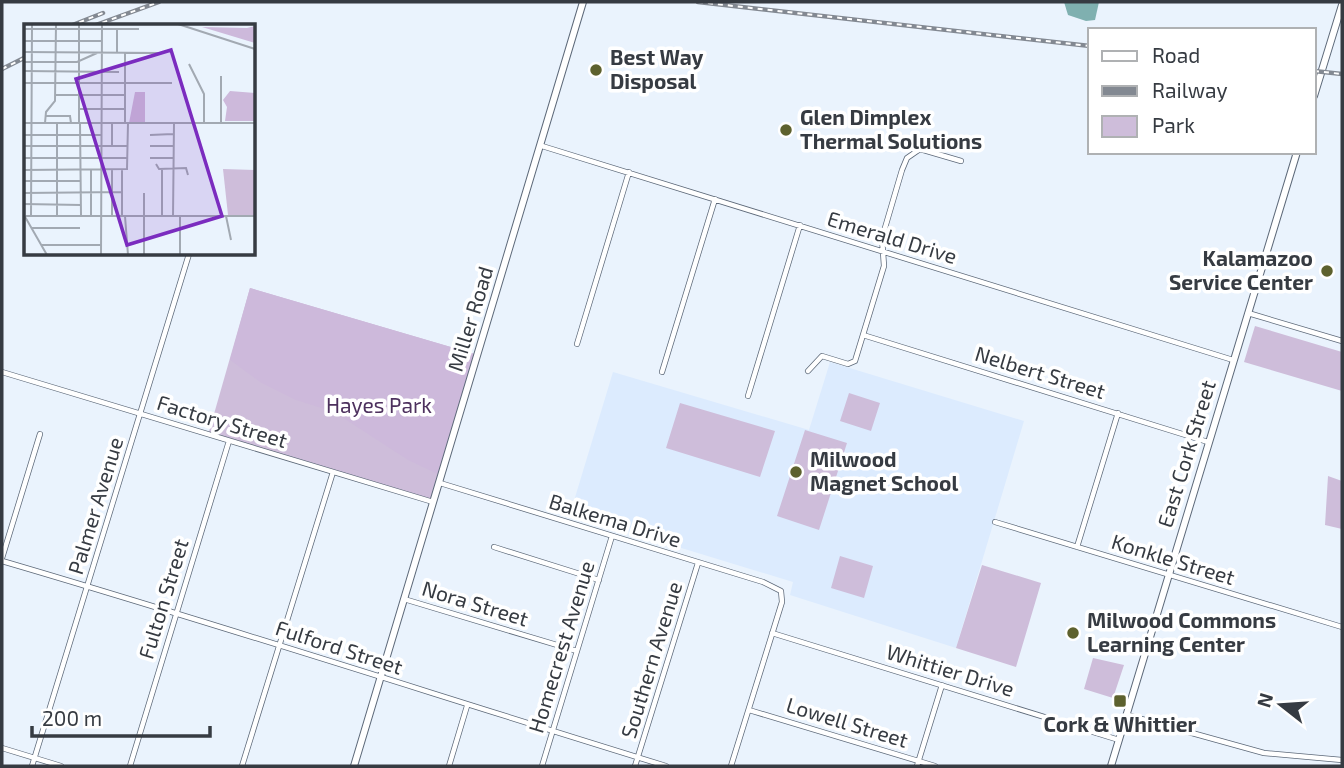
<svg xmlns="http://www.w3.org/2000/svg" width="1344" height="768" viewBox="0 0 1344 768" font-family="'Exo 2',sans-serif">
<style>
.built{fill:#dcebfe}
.green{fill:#cebdda}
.forest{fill:#cdb9db}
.water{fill:#7fb0b0}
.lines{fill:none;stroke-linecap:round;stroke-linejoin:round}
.minor-casing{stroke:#5d6979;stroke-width:6}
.tertiary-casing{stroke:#5d6979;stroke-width:8}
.minor{stroke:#fff;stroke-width:4.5}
.tertiary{stroke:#fff;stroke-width:6}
.rail-casing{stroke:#838992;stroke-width:4.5}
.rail{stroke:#fff;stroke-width:2;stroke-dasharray:5;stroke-linecap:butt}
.poi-dot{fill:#5d612e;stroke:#fff;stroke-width:2.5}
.labels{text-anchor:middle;stroke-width:7;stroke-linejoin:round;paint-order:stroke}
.poi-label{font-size:21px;font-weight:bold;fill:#363b42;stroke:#fff;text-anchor:start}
.street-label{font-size:21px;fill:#363b42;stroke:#fff}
.park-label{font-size:21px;fill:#4d315e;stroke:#fff}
.inset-road{fill:none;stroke:#a2a9b2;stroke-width:2}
.view{fill:#7b2cbf;fill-opacity:0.15;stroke:#7b2cbf;stroke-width:3.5}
.inset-edge{fill:none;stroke:#363b42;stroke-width:3.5}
</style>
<rect width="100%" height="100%" fill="#eaf3fd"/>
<!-- built -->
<path class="built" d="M830 362 1024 421 956 648 790 595 793 582 570 514 613 372 809 430Z"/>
<!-- green -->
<path class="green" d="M250 288 478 355 434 503 208 435Z
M1255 326 1342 352V391L1244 362Z
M849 393 880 403 871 431 840 421Z
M680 403 775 431 760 477 666 448Z
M805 430 847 443 819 530 777 516Z
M1328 476 1342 481V529L1325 525Z
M840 556 873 566 864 598 831 588Z
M982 565 1041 583 1016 667 956 648Z
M1093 658 1124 665 1113 698 1084 689Z"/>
<!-- forest -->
<path class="forest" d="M250 288 478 355 442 476 408 460 334 412 296 400 260 382 230 360Z"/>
<!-- water -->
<path class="water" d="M1064 2H1099L1095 20 1086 21 1068 15Z"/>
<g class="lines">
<defs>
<path id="minor" d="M542 146 1233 360
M1248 313 1342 341
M863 335 1208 442
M577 344 629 172
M808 371 822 356 848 364 855 361 884 266 882 238 902 170 907 158 920 149 961 161
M2 372 433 502
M662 372 715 199
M748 396 800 225
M440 483 763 582 781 591 782 602 731 766
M995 522 1342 627
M494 547 599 580
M1077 547 1118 413
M2 558 40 434
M2 561C224 626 445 698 666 766
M404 599 577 651
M772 633 1119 740
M749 710 935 766
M1127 715 1264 753 1342 760
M2 748 61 766
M32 766 189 254
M130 766 229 441
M242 766 333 472
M449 766 467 706
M542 766 612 536
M635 766 698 563
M917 766 942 685"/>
<path id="tertiary" d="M1314 96 1342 5
M354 766 583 2
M1111 766 1297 152"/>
</defs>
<!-- minor casing -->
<use href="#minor" class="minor-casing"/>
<!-- tertiary casing -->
<use href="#tertiary" class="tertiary-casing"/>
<!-- minor -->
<use href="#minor" class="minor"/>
<!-- tertiary -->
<use href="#tertiary" class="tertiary"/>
<defs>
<path id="rail" d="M698 2 1090 46
M70 26 103 13
M93 26 159 2
M2 69 26 57
M1314 71 1342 74"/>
</defs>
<!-- rail casing -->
<use href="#rail" class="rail-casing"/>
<!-- rail -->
<use href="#rail" class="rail"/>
</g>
<!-- markers -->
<g class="poi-dot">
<circle cx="596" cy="70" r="7"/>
<circle cx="786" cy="130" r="7"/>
<circle cx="1327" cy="271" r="7"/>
<circle cx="796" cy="472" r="7"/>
<circle cx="1073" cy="633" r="7"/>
<rect x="1113" y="694" width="14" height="14" rx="3.5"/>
</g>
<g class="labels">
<!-- poi labels -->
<g class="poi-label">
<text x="610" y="65">Best Way<tspan x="610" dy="24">Disposal</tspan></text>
<text x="800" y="125">Glen Dimplex<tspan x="800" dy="24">Thermal Solutions</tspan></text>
<text x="1313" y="266" text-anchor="end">Kalamazoo<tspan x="1313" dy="24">Service Center</tspan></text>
<text x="810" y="467">Milwood<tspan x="810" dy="24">Magnet School</tspan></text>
<text x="1087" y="628">Milwood Commons<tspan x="1087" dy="24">Learning Center</tspan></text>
<text x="1120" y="732" text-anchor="middle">Cork &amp; Whittier</text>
</g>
<!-- street labels -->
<g class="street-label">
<text transform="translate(892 238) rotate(17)" y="7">Emerald Drive</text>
<text transform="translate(471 319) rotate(-73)" y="7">Miller Road</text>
<text transform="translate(1040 373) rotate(17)" y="7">Nelbert Street</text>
<text transform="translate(222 422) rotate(17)" y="7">Factory Street</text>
<text transform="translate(1187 454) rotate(-73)" y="7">East Cork Street</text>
<text transform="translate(96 506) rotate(-73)" y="7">Palmer Avenue</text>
<text transform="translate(615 521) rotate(17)" y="7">Balkema Drive</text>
<text transform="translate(1173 560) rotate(17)" y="7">Konkle Street</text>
<text transform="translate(164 599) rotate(-73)" y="7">Fulton Street</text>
<text transform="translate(475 604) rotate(17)" y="7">Nora Street</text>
<text transform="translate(562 647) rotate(-73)" y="7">Homecrest Avenue</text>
<text transform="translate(339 648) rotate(18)" y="7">Fulford Street</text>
<text transform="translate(652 660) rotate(-73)" y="7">Southern Avenue</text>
<text transform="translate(950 671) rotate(17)" y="7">Whittier Drive</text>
<text transform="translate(847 723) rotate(17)" y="7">Lowell Street</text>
</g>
<!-- park labels -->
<g class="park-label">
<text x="379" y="413">Hayes Park</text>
</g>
</g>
<!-- overview -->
<g transform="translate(24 24)">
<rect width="231" height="231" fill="#eaf3fd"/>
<path d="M199 145 231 146V191H204Z" fill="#cebdda"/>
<path d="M231 2V19L178 3 223 4ZM206 67 231 69V97H201L203 83 199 76ZM111 68H121V99H105Z" fill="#cdb9db"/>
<path class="inset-road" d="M55 0V99M154 0 231 25M0 5H115M93 5V29M0 17H78M0 28 136 29M101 29V99M0 38H53L73 29M165 40 180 70V99M0 47 95 48M0 59H148M32 71H101M55 85H101M21 92H46L47 99M0 99H231M21 99 22 88 31 77 32 0M56 99 57 191M88 99V121M197 99V52M0 111H78M126 111 149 110M0 122H104M126 122H149M0 134H104M126 134H150M132 140 135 145 162 144 164 151M0 146 103 145 104 99M88 146V192M0 157H57M0 169 98 168M120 169V231M0 180 57 181M0 191 23 231M33 191V99M2 192H231M7 192 8 0M67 192V146M98 192V146M101 192 104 231M138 192V145M149 192 150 99M156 192V231M202 192 207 216M7 204H56M18 221H77M77 231 78 0"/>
<path class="view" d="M147 26 198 192 103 221 52 55Z"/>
<rect width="231" height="231" class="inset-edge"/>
</g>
<!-- border -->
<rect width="1344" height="768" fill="none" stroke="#363b42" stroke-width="7"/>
<!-- legend -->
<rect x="1088" y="28" width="228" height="126" fill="#ffffff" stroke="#afb1b3" stroke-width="2"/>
<rect x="1102" y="51" width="35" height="10" fill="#ffffff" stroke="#afb1b3" stroke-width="2"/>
<text x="1152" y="63" font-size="21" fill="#363b42">Road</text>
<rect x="1102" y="86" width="35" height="10" fill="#838992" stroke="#afb1b3" stroke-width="2"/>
<text x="1152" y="98" font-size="21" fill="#363b42">Railway</text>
<rect x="1102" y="116" width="35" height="21" fill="#cebdda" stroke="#afb1b3" stroke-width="2"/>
<text x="1152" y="133" font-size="21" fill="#363b42">Park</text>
<!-- north arrow -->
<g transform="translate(1281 705) rotate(287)" stroke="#ffffff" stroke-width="5" paint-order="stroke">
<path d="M0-5L12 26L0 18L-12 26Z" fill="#363b42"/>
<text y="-10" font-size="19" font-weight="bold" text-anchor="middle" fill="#363b42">N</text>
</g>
<!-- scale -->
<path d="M32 726v10h178v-10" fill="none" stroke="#363b42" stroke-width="3.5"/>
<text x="42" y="726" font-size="21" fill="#363b42" stroke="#ffffff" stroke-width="5" paint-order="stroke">200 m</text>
</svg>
